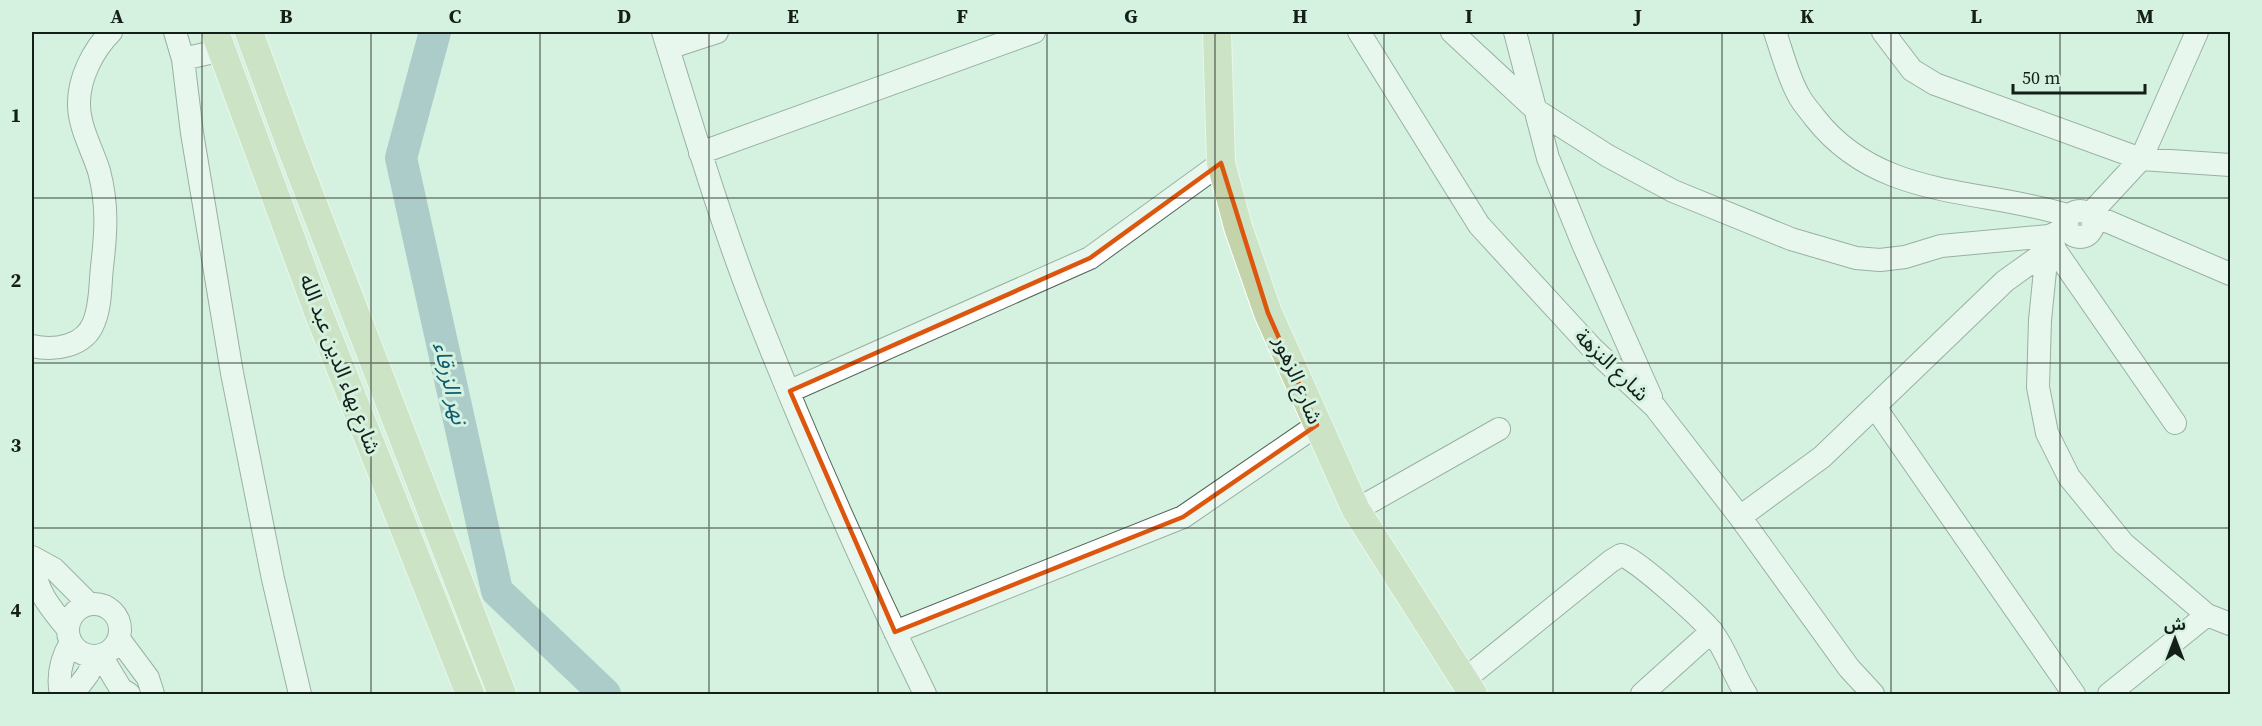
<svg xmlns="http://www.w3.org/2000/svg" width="2262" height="726" viewBox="0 0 2262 726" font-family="'Source Serif 4','Noto Sans Arabic',serif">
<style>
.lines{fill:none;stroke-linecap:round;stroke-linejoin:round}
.river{stroke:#79a0ae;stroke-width:32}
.minor-casing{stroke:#4e6657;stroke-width:24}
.major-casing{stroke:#fff;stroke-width:30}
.minor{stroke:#fff;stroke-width:22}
.major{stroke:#c4d3a9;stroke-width:28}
.marked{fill:none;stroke:#dd560d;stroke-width:4.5;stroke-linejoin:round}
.grid{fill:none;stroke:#151f19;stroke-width:1.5;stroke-opacity:0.55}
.labels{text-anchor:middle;stroke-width:6;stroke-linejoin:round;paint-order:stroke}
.street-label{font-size:21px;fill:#151f19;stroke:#d5f1df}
.water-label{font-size:22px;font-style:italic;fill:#0e5c72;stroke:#d5f1df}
.neatline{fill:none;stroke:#151f19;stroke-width:2}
.grid-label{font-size:20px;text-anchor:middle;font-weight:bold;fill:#151f19}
</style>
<rect width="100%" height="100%" fill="#d5f1df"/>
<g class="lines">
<!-- river -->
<path class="river" d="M435 32 401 158 497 591 605 694"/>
<defs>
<path id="minor" d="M175 32 183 59 192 133 232 373 273 579 300 694
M663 32C692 125 720 220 756 312 807 441 864 569 925 694
M1359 32 1479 225 1592 348 1655 407 1740 517 1849 668 1873 694
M1452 32 1536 110 1608 156 1673 191 1791 239 1856 258 1880 260 1905 257 1941 246 2049 236 2067 228
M1515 32 1548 158 1583 244 1651 397
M1775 32C1782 52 1788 77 1799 96 1803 104 1810 111 1815 118 1880 201 1980 187 2070 216
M1883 32 1912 70 1935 84 2141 159 2230 165
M668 48 717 32
M183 59 222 50
M700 153 1034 32
M2067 224a13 13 0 1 1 26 0a13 13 0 1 1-26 0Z
M2090 214 2141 159 2197 32
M2092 218 2109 222 2230 274
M2053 247 2175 423
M2047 251 2040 320 2038 387 2047 433 2069 477 2123 543 2207 615 2230 624
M32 346C54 351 85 347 94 322 101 305 100 285 102 267 106 233 108 205 99 171 92 149 80 129 79 106 78 79 93 50 111 32
M790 391 1090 258 1221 163
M1875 407 2074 694
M1356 510 1499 429
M1740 517 1822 457 2005 281 2054 246
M32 557 54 569 89 604
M32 561C37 592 48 605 68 629
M68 630a26 26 0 1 1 52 0a26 26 0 1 1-52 0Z
M895 632 1183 517 1317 425
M119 639 148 678 153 694
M101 656 121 689 129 694
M1464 680 1611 561 1621 555C1633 556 1704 620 1713 633 1727 652 1733 674 1746 694
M61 694C57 675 61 659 71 642
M73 694 88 674 96 657
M1642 694 1712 631
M2109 694 2207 615"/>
<path id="major" d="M215 32 317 309 470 694
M249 32 293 152 502 694
M1217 32 1221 163 1238 227 1268 313 1356 510 1473 694"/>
</defs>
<!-- minor casing -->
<use href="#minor" class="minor-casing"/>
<!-- major casing -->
<use href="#major" class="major-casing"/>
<!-- minor -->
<use href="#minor" class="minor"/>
<!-- major -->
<use href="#major" class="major"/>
</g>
<!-- marked area -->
<path d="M0 0H2262V726H0ZM1221 163 1268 313 1317 425 1183 517 895 632 790 391 1090 258Z" fill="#d5f1df" fill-opacity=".55" fill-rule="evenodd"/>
<path class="marked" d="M1221 163 1268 313 1317 425 1183 517 895 632 790 391 1090 258Z"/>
<!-- grid -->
<path class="grid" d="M202 32V694M371 32V694M540 32V694M709 32V694M878 32V694M1047 32V694M1215 32V694M1384 32V694M1553 32V694M1722 32V694M1891 32V694M2060 32V694M32 198H2230M32 363H2230M32 528H2230"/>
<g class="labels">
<!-- street labels -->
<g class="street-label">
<text transform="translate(340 364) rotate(69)" y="7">شارع بهاء الدين عبد الله</text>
<text transform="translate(1612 365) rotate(44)" y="7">شارع النزهة</text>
<text transform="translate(1298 380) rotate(67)" y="7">شارع الزهور</text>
</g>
<!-- water labels -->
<g class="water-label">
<text transform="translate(451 383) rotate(77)" y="8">نهر الزرقاء</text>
</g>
</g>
<!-- border -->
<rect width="2262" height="726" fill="none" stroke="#d5f1df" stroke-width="66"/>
<!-- north arrow -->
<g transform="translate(2175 639)" stroke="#d5f1df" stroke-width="4.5" paint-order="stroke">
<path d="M0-4.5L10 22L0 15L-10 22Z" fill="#151f19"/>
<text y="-9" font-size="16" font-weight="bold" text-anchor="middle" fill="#151f19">ش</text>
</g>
<!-- scale -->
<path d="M2013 84v9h132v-9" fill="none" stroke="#151f19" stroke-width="3"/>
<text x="2022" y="84" font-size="18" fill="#151f19" stroke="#d5f1df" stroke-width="4.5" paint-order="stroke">50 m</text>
<rect x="33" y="33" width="2196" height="660" class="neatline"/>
<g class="grid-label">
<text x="117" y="23">A</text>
<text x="286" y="23">B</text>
<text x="455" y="23">C</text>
<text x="624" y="23">D</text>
<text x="793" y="23">E</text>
<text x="962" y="23">F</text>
<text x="1131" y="23">G</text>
<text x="1300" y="23">H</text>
<text x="1469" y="23">I</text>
<text x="1638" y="23">J</text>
<text x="1807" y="23">K</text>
<text x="1976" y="23">L</text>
<text x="2145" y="23">M</text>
<text x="16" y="122">1</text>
<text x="16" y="287">2</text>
<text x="16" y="452">3</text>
<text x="16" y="617">4</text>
</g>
</svg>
